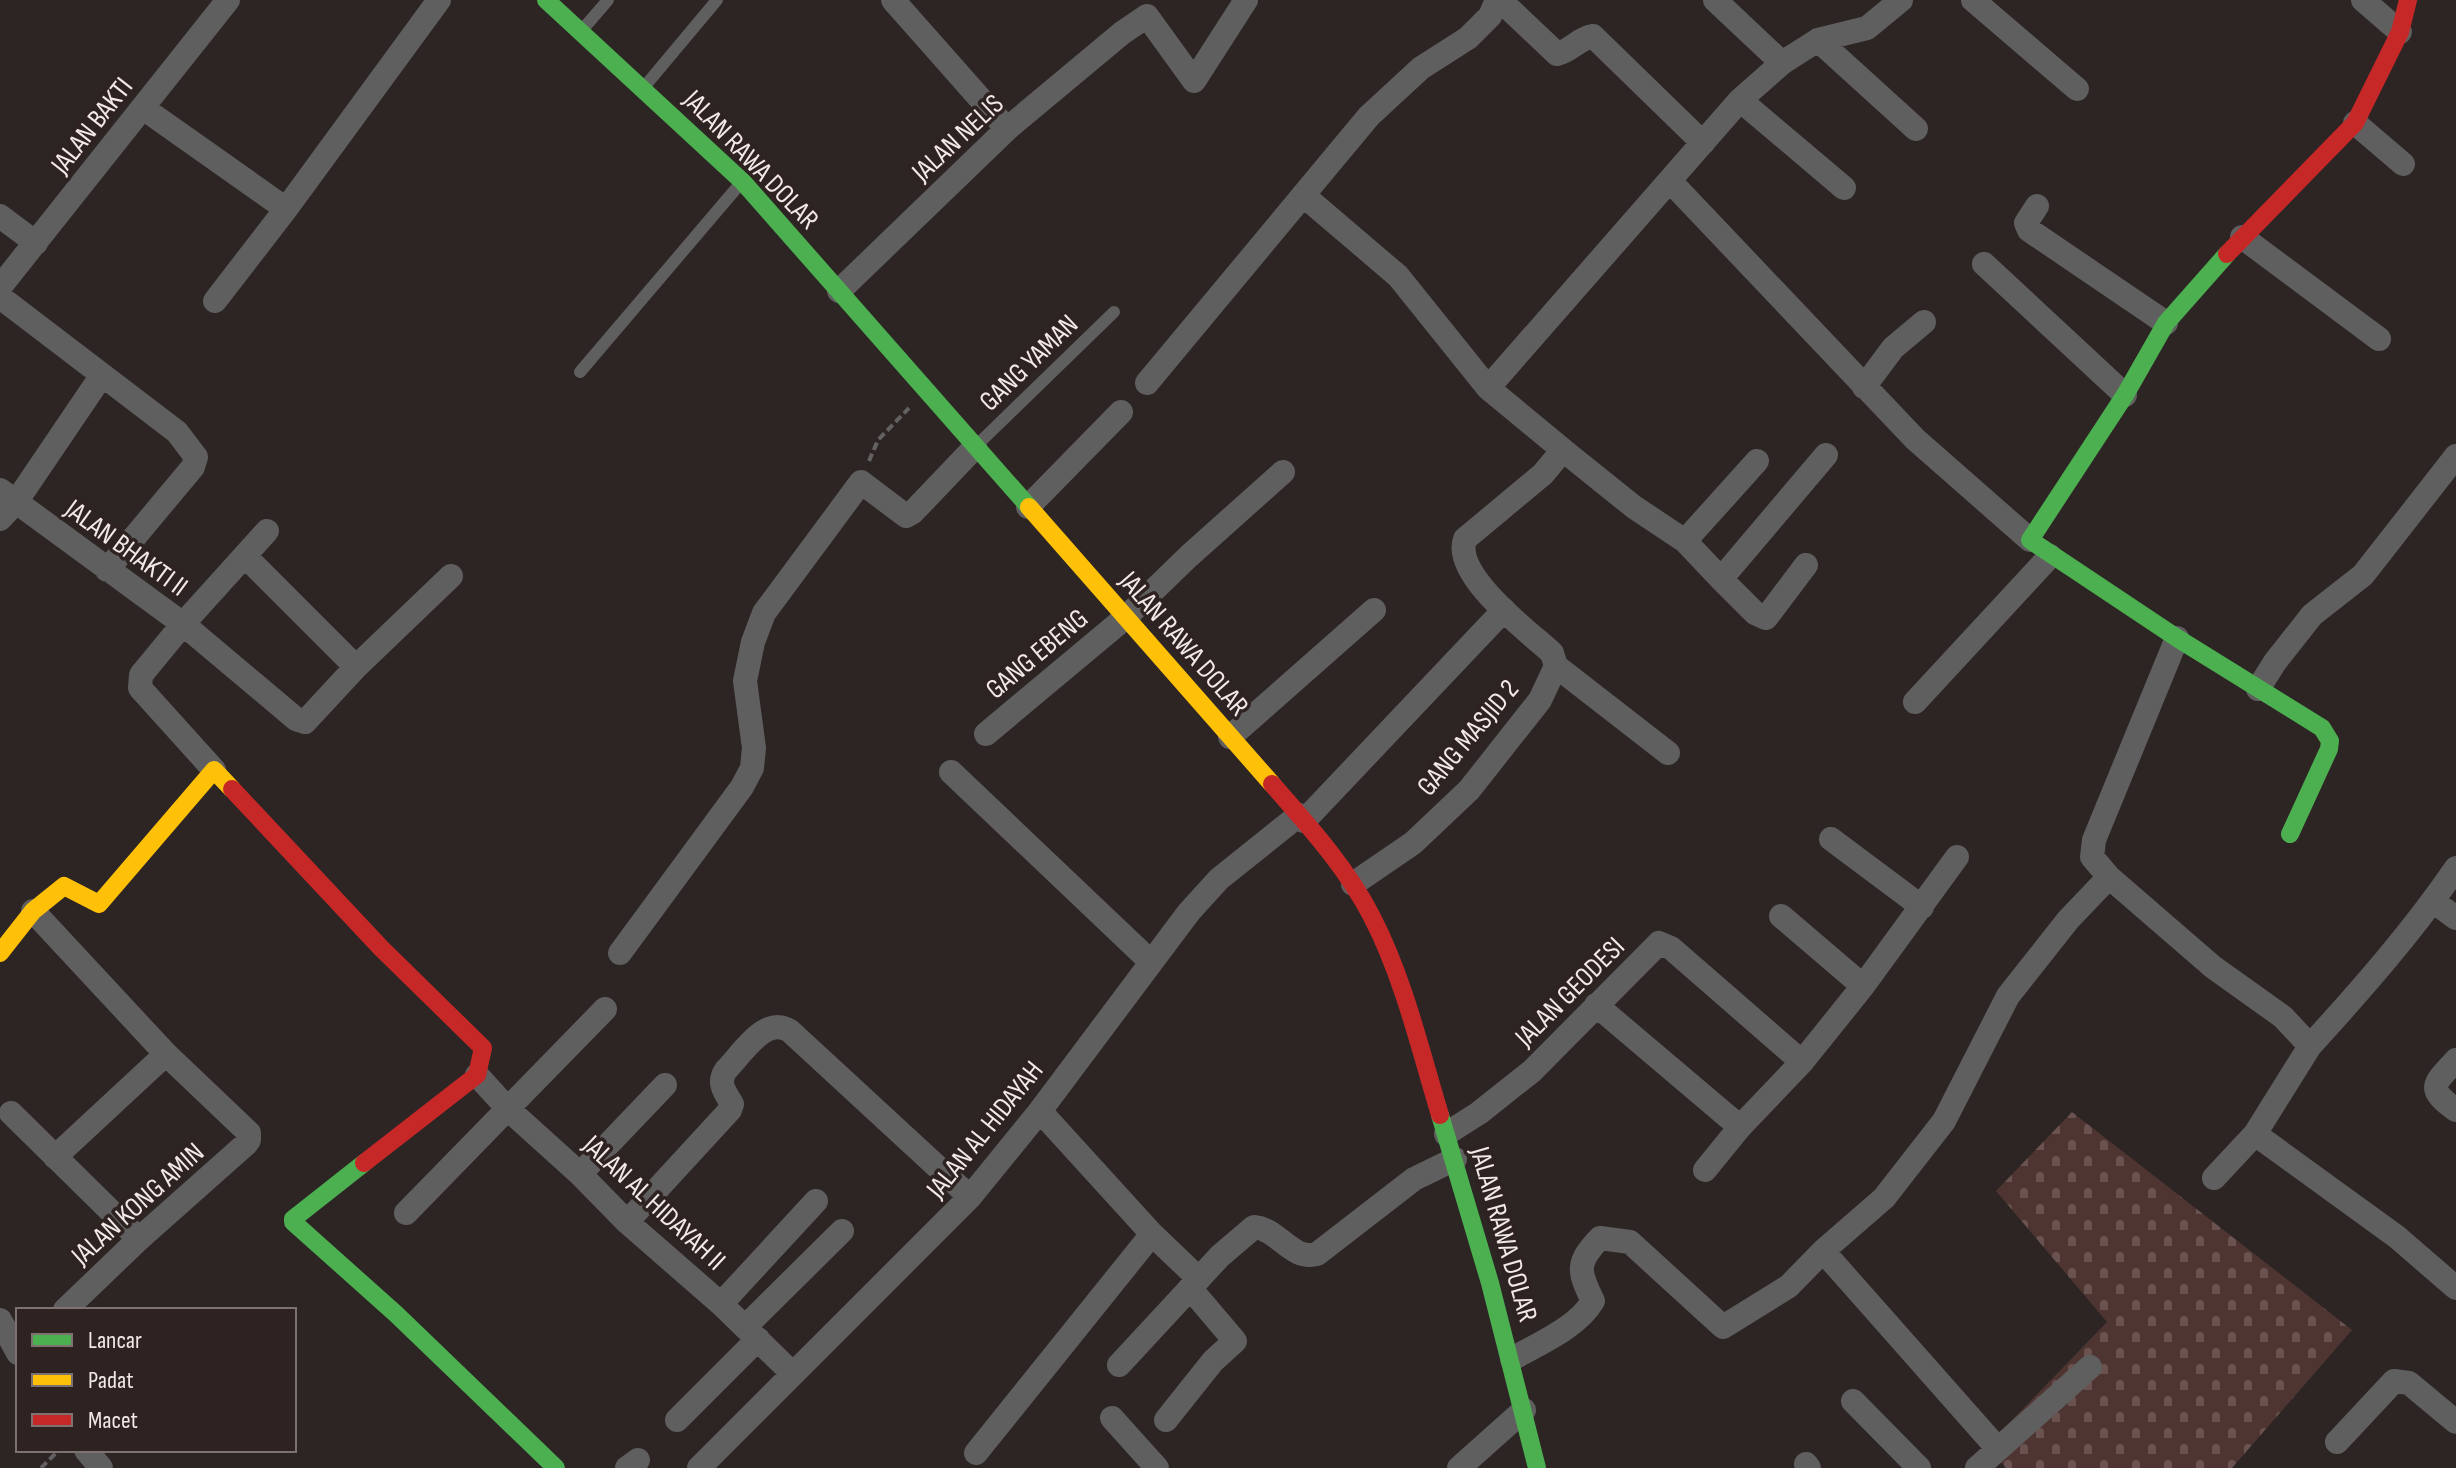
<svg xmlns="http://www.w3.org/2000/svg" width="2456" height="1468" viewBox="0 0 2456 1468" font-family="'Sofia Sans Condensed',sans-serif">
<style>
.cemetery{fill:url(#cemetery-stones)}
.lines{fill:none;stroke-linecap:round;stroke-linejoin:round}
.path{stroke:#626060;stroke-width:4;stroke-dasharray:8 4;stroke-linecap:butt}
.lane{stroke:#605f60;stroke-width:12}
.street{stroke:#605f60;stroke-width:24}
.fast{stroke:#4caf50;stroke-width:18}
.slow{stroke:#ffc107;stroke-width:18}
.jam{stroke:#c62828;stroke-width:18}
.labels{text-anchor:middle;stroke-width:7;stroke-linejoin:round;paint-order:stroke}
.street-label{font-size:28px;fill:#f2e9e8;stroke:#2f2321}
</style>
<defs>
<pattern id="cemetery-stones" width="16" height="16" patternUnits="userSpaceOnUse" patternTransform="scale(2)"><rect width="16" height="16" fill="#4f3531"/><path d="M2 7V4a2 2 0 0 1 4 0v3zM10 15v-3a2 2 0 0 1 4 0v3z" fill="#69524f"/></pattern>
</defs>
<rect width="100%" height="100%" fill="#2c2524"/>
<!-- cemetery -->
<path class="cemetery" d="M2072 1112 2352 1330 2232 1468H2006L1986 1447 2107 1322 1996 1191Z"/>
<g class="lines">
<!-- path -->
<path class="path" d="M869 461 878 440 909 408
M41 1468 59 1450"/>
<!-- lane -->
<path class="lane" d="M583 29 608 0
M645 86 717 0
M580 372 740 184
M976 446 1114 312"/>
<!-- street -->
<path class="street" d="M893 0 1007 129
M1500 0 1557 54C1571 51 1579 38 1593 36L1703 143
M1715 0 1782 63
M1973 0 2077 89
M2363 0 2400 32
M1818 40 1916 129
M1740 100 1844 188
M143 108 286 209 439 0
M2355 123 2403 164
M1670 181 1915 439 2030 540
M1303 195 1398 276 1488 388 1563 450 1543 474 1465 539C1452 575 1528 631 1552 653L1556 666 1540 700 1469 790 1413 843 1353 884
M2037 206 2026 223 2029 230 2166 323
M0 216 36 243
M2242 237 2379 339
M1984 264 2125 395
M0 287 228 0
M839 291 1007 129 1122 33 1147 16 1194 81 1246 0
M0 297 177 432 196 457 193 467 107 570
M215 301 286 209
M1147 383 1369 116 1421 68 1468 38 1490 16 1497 0
M1864 387 1893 348 1924 322
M1488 388 1740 100 1782 63 1818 40 1867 28 1901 0
M1563 450 1634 507 1685 541 1721 579 1826 455
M0 490 183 624 141 675 140 688 214 770
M1028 507 1121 412
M0 519 16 502 102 375
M1685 541 1757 461
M245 556 356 667 305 722 296 719 183 624 267 531
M1721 579 1755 613 1766 618 1806 565
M2177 638 2094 840 2092 857 2109 877 2213 967 2283 1017 2310 1046 2255 1134 2214 1178
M1556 666 1668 753
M356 667 451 576
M2258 689 2275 662 2312 615 2363 575 2456 456
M1915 702 2050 556
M986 734 1126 617 1189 556 1283 472
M1230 737 1374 610
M951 772 1151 962
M1304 821 1504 610
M1831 839 1922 907
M2433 901 2456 918
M33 911 166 1054 249 1133V1140L246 1144 139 1239 65 1310
M1781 916 1863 986
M620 953 742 787 752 768 754 748 745 681 753 642 764 613 861 482 906 516 913 512 975 447
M1596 1005 1740 1127
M2310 1046C2361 990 2413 931 2456 868
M2456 1060C2433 1085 2426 1088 2456 1110
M477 1075 508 1109 580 1174 627 1222 721 1304 792 1373
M1040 1111 1152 1234 1199 1279
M11 1113 139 1239
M1446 1134 1479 1113 1532 1071 1659 943 1671 948 1802 1062
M2255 1134 2397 1237 2456 1288
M55 1157 166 1054
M1705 1170 1740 1127 1802 1062 1863 986 1957 857
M580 1174 665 1085
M406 1213 605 1009
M627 1222 730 1110 732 1104C725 1092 717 1083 726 1070 743 1053 765 1015 790 1031L970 1197
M1823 1251 1998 1449
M721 1304 816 1201
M0 1320 18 1353
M745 1327 842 1231
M1512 1359C1538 1344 1577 1328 1593 1301 1578 1271 1576 1263 1600 1238L1630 1242 1723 1327 1789 1286 1823 1251 1884 1198 1944 1121 2008 996 2068 920 2109 877
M1119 1365 1220 1256 1254 1227C1279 1229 1291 1261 1317 1254L1414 1179 1455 1159
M1853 1401 1919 1468
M1112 1418 1157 1468
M677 1420 758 1339
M1166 1420 1213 1361 1235 1341 1190 1288
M2337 1442 2394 1381 2409 1383 2456 1422
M86 1450 101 1468
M976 1453 1152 1234
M1806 1464 1809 1468
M627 1468 638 1460
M699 1468 970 1197 1040 1111 1189 912 1219 879 1299 815
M1459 1468 1524 1410
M1977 1468 2090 1367"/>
<!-- fast -->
<path class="fast" d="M546 0 743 182 1029 507
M2227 254 2166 323 2125 395 2030 540 2177 638 2322 728 2330 741 2329 749 2290 834
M1440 1115 1490 1283 1537 1468
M364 1163 293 1219V1222L396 1314 556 1468"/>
<!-- slow -->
<path class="slow" d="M1029 507 1272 784
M0 953 33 911 64 886 99 904 214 770 232 789"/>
<!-- jam -->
<path class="jam" d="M2227 254 2355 123 2400 32 2408 0
M1272 784C1308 825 1347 868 1372 917 1404 979 1420 1049 1440 1115
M232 789 381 948 483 1048 477 1075 364 1163"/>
</g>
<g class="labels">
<!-- street labels -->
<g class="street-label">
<text transform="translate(91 125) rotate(-52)" y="10">JALAN BAKTI</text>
<text transform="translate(957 137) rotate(-43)" y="10">JALAN NELIS</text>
<text transform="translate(752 159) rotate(46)" y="10">JALAN RAWA DOLAR</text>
<text transform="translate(1028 362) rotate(-44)" y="10">GANG YAMAN</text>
<text transform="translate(127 547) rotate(36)" y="10">JALAN BHAKTI II</text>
<text transform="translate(1185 643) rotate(49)" y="10">JALAN RAWA DOLAR</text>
<text transform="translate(1036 653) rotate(-40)" y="10">GANG EBENG</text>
<text transform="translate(1467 737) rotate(-50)" y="10">GANG MASJID 2</text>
<text transform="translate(1569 991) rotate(-45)" y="10">JALAN GEODESI</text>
<text transform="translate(984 1129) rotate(-51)" y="10">JALAN AL HIDAYAH</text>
<text transform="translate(655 1202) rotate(43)" y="10">JALAN AL HIDAYAH II</text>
<text transform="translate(137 1203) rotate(-42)" y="10">JALAN KONG AMIN</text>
<text transform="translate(1505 1234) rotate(74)" y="10">JALAN RAWA DOLAR</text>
</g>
</g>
<!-- legend -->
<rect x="16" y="1308" width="280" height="144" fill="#2f2321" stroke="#7d7271" stroke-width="2"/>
<rect x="32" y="1334" width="40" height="12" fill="#4caf50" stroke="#7d7271" stroke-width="2"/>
<text x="88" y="1348" font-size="24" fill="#f2e9e8">Lancar</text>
<rect x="32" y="1374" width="40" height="12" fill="#ffc107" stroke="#7d7271" stroke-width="2"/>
<text x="88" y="1388" font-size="24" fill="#f2e9e8">Padat</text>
<rect x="32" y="1414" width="40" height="12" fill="#c62828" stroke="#7d7271" stroke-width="2"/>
<text x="88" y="1428" font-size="24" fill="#f2e9e8">Macet</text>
</svg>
